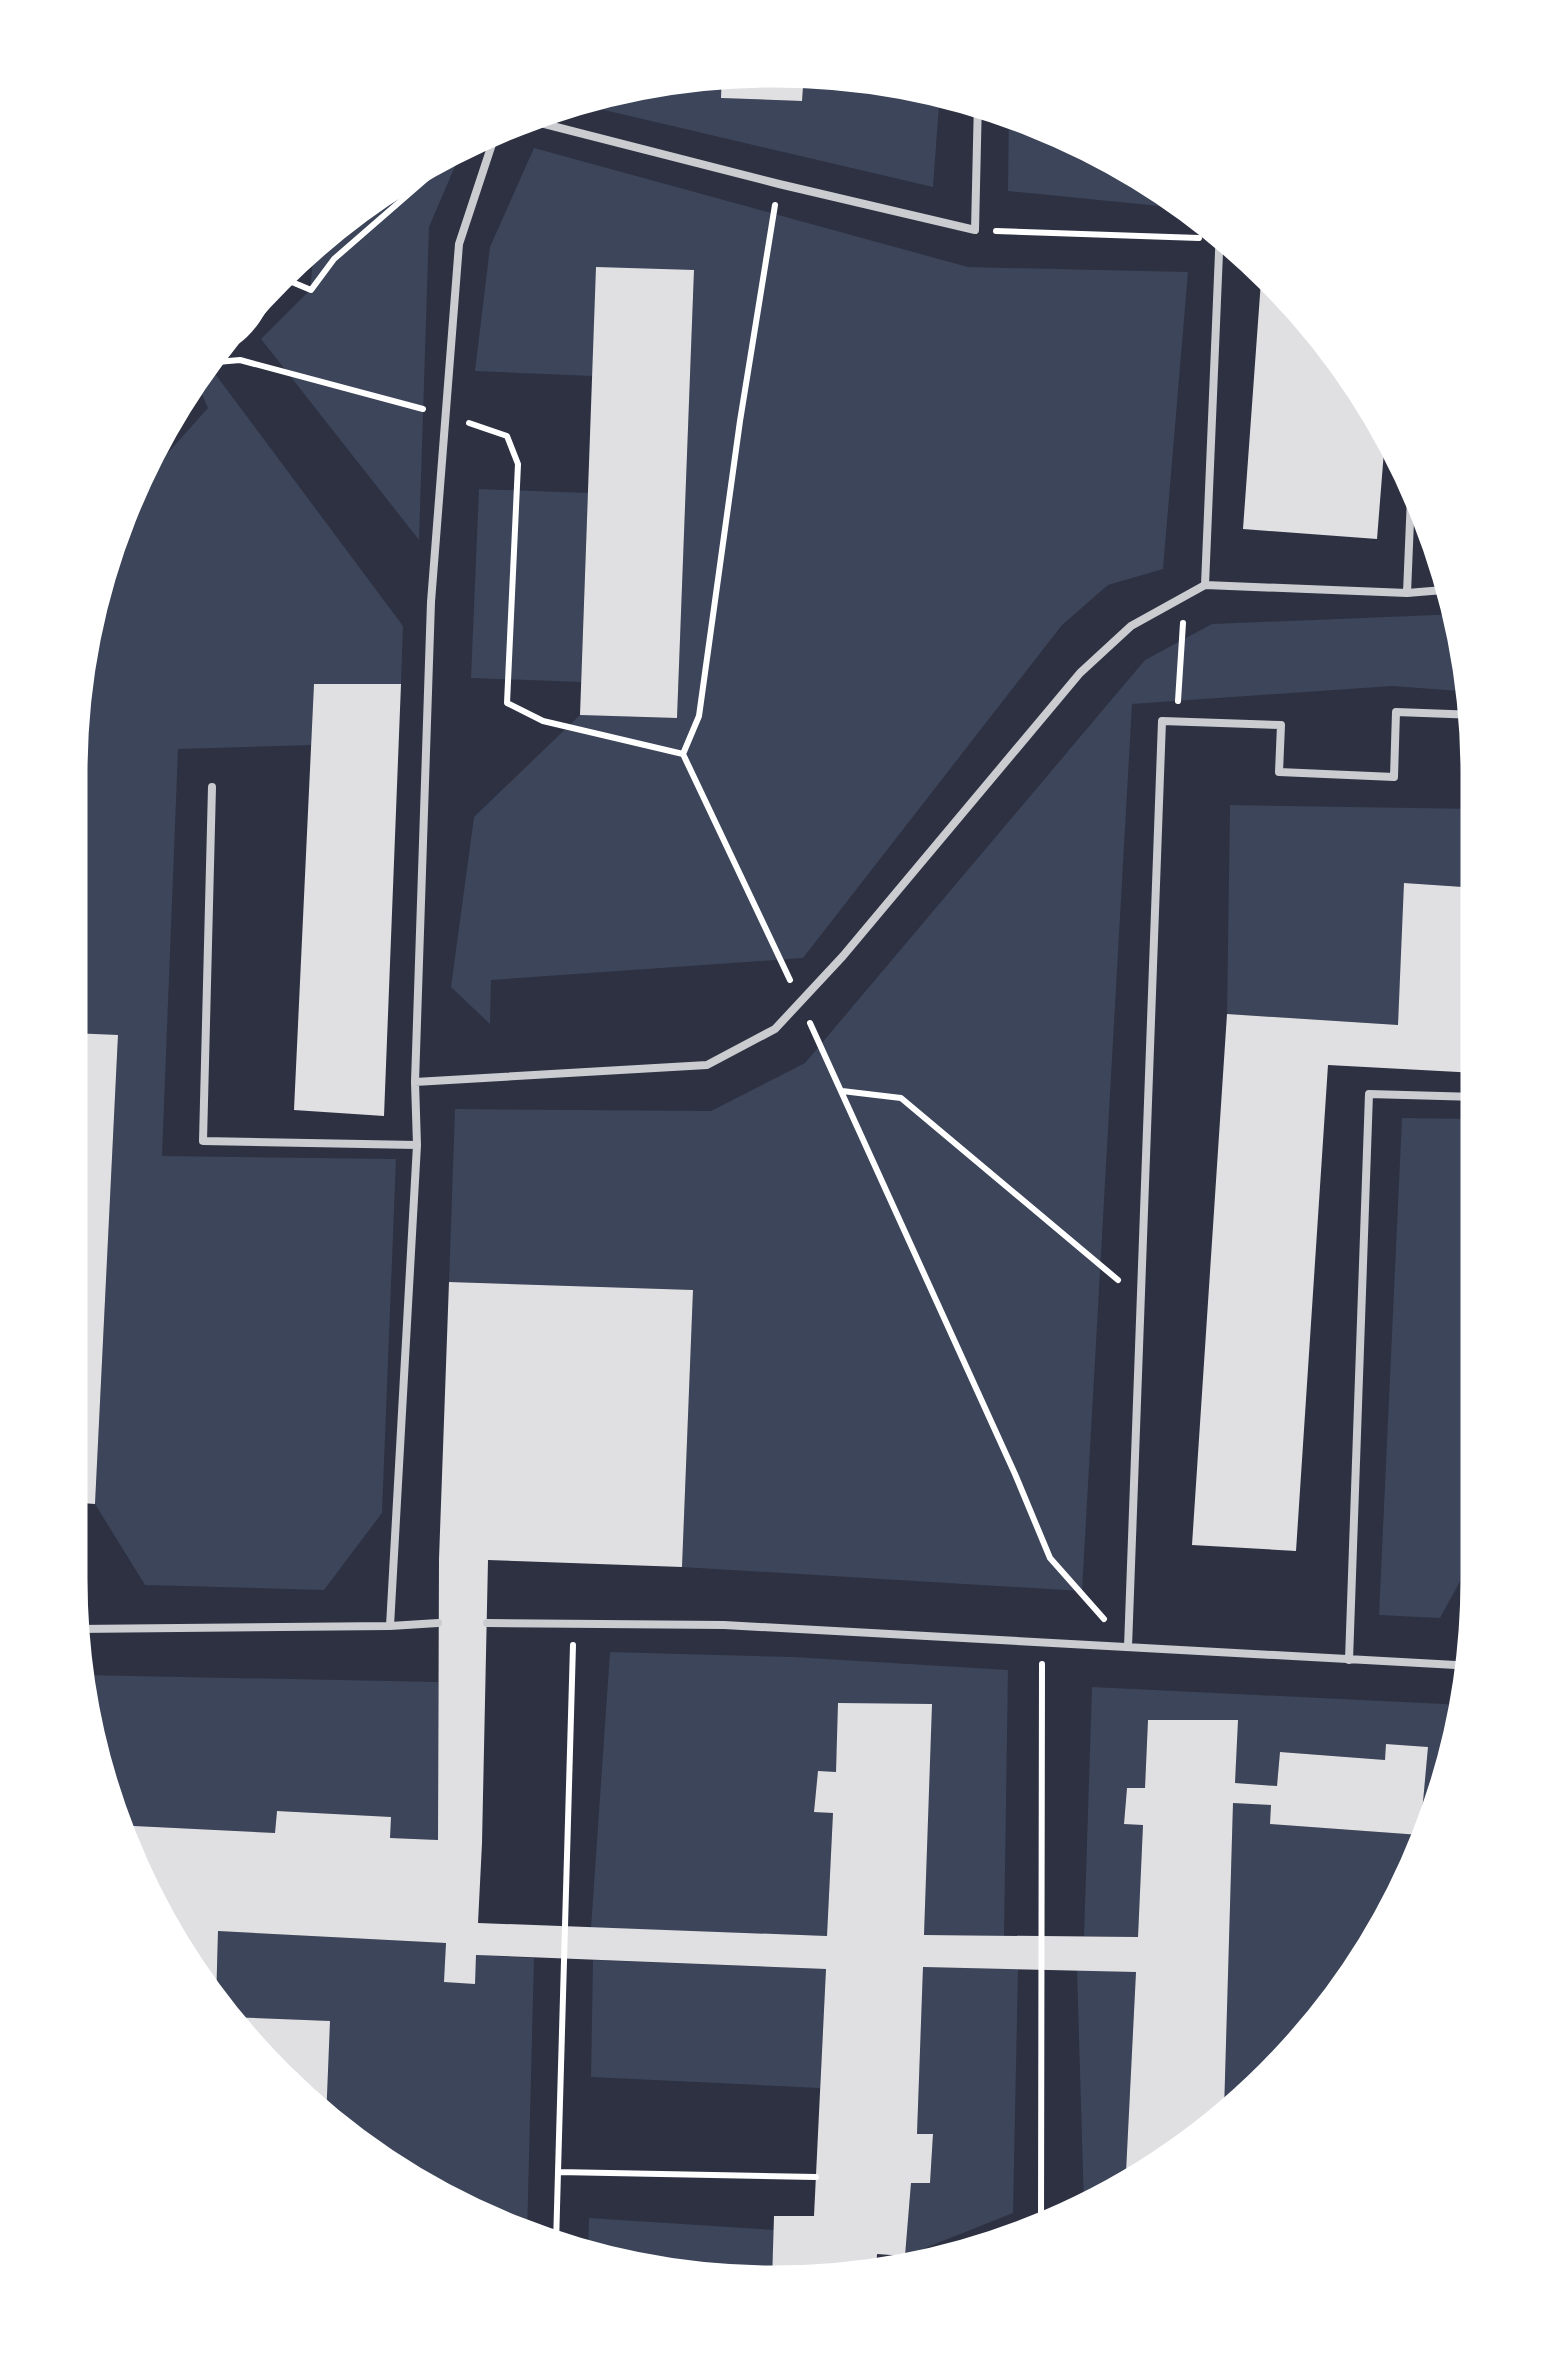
<svg xmlns="http://www.w3.org/2000/svg" width="1548" height="2353" viewBox="0 0 1548 2353" font-family="Inter,sans-serif">
<style>
.green{fill:#3c4559}
.building{fill:#e0e0e3}
.lines{fill:none;stroke-linecap:round;stroke-linejoin:round}
.path{stroke:#fff;stroke-width:6}
.service{stroke:#caccd0;stroke-width:8}
.rim{fill:none;stroke:#fff;stroke-width:5}
</style>
<rect width="100%" height="100%" fill="#2d3142"/>
<!-- green -->
<path class="green" d="M722 70 721 98 801 101 804 72 867 74 940 91 933 187 566 101 592 91Z
M1009 109 1128 162 1179 199V208L1008 191Z
M467 138 429 227 419 540 261 339 310 290 315 241 344 213Z
M534 148 968 267 1188 272 1163 569 1108 585 1062 625 803 958 491 980 490 1024 451 987 474 817 580 715 677 718 694 271 592 376 475 371 490 247Z
M216 375 403 626 401 684H314L311 745 178 749 162 1156 396 1159 382 1513 324 1590 145 1585 95 1504 118 1036 71 1033 74 681 130 495 208 408 197 383Z
M479 489 588 493 581 682 471 678Z
M1460 614 1473 692 1392 686 1132 704 1082 1591 682 1567 693 1290 449 1282 455 1109 711 1111 805 1063 1145 660 1212 624Z
M1230 805 1479 809 1478 888 1405 883 1398 1025 1227 1014Z
M1402 1118 1477 1119 1475 1554 1440 1618 1379 1615Z
M610 1652 793 1657 1008 1670 1004 1936 924 1935 931 1704H839L836 1772H818L814 1811 833 1813 827 1936 591 1928Z
M83 1675 438 1682V1840L390 1838V1817L277 1811 275 1833 114 1825 105 1806Z
M1092 1687 1464 1705 1408 1891 1305 2045 1224 2112 1233 1803 1271 1805V1824L1420 1835 1428 1747 1387 1744 1385 1760 1280 1752 1277 1786 1235 1783 1237 1720H1148L1145 1788H1127L1124 1823 1143 1825 1138 1937 1084 1936Z
M218 1931 446 1943 445 1982 474 1983 476 1955 534 1958 527 2237 504 2232 343 2139 326 2121 329 2021 229 2017 216 2003Z
M593 1960 826 1969 820 2088 591 2077Z
M923 1967 1018 1969 1013 2213 905 2256 911 2183 930 2182 933 2135 917 2134Z
M1077 1970 1136 1972 1125 2192 1084 2207Z
M589 2218 774 2230 772 2281 727 2284 588 2251Z"/>
<!-- building -->
<path class="building" d="M728 69 804 72 802 101 721 98 722 70Z
M596 267 694 270 677 718 580 715Z
M1262 267 1335 344 1386 426 1377 539 1243 529Z
M314 684H401L384 1116 294 1110Z
M1404 883 1478 888 1477 1073 1328 1065 1296 1551 1192 1545 1227 1014 1398 1025Z
M71 1033 118 1035 95 1504 68 1502Z
M449 1282 693 1290 682 1567 488 1560 482 1843 478 1923 827 1936 833 1813 814 1812 818 1771 836 1772 838 1703 932 1704 924 1935 1138 1937 1143 1825 1124 1824 1127 1788H1145L1148 1720H1238L1235 1783 1277 1786 1280 1752 1385 1760 1386 1744 1428 1747 1420 1835 1270 1824 1271 1805 1233 1803 1224 2112 1125 2192 1136 1972 923 1967 917 2134H933L930 2183H911L905 2256 877 2254 876 2274 772 2281 774 2216H814L826 1969 476 1955 475 1984 444 1982 446 1943 218 1931 216 2003 187 1972 114 1825 275 1833 277 1811 391 1817 390 1838 438 1840 439 1559Z
M229 2017 330 2021 326 2120Z"/>
<g class="lines">
<!-- path -->
<path class="path" d="M775 205 740 421 699 716 683 754 790 980
M996 231 1199 238
M280 277 311 290 334 259 465 145
M216 348C249 349 271 298 282 271
M206 363 240 360 423 409
M173 412 182 400
M469 423 507 436 518 464 507 703 543 721 683 754
M1178 701 1183 623
M810 1023 1015 1474 1050 1558 1104 1619
M842 1091 901 1098 1118 1280
M573 1645 558 2172 816 2177
M1041 2223 1042 1664
M556 2244 558 2172"/>
<!-- service -->
<path class="service" d="M521 118 779 184 975 230 978 100
M1220 229 1205 585 1407 593 1412 473
M1407 593 1456 589
M212 787 203 1141 417 1145
M415 1082 707 1065 775 1029 843 956 1080 673 1131 626 1205 585
M487 1623 724 1625 1474 1666
M390 1626 417 1145 415 1082 431 602 459 244 498 126
M76 1629 390 1626 438 1623
M1128 1647 1162 721 1281 725 1279 772 1394 777 1396 712 1477 715
M1349 1660 1369 1094 1477 1097"/>
</g>
<!-- crop -->
<path d="M0 0H1548V2353H0ZM774 85H774A689 689 0 0 1 1463 774V1579A689 689 0 0 1 774 2268H774A689 689 0 0 1 85 1579V774A689 689 0 0 1 774 85Z" fill="#fff" fill-rule="evenodd"/>
<path class="rim" d="M774 85H774A689 689 0 0 1 1463 774V1579A689 689 0 0 1 774 2268H774A689 689 0 0 1 85 1579V774A689 689 0 0 1 774 85Z"/>
</svg>
